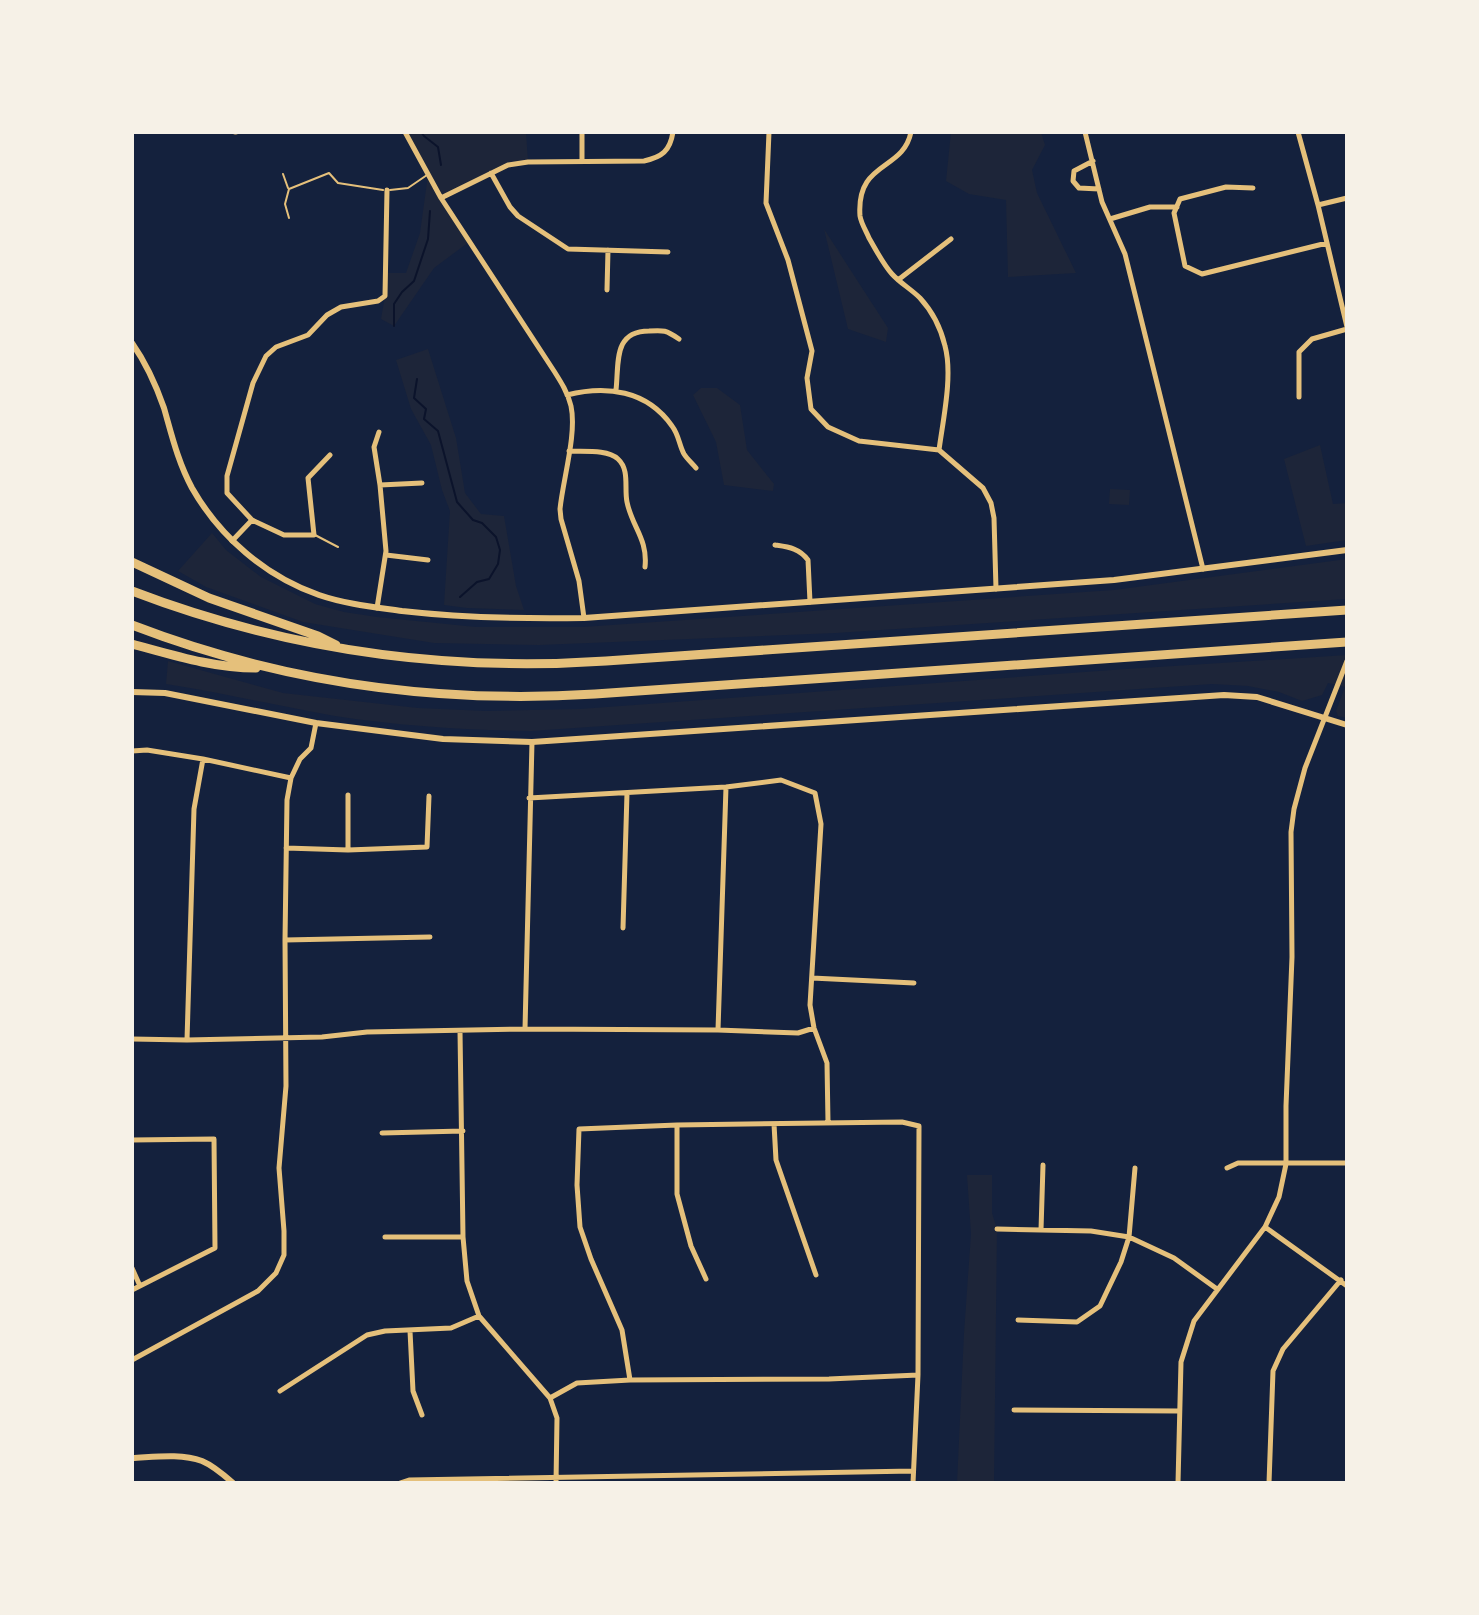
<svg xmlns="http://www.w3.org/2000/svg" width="1479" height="1615" viewBox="0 0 1479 1615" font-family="Roboto,sans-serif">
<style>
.green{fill:#1d2539}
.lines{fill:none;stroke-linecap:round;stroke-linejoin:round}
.stream{stroke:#0b132b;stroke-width:2}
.service{stroke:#e5c07b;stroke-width:2}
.minor{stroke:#e5c07b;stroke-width:5}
.tertiary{stroke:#e5c07b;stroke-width:6}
.motorway{stroke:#e5c07b;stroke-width:9}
</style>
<rect width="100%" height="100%" fill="#14213d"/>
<!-- green -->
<path class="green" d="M405 132H526L528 162 508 165 441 198 469 242 434 268 394 326 381 319 385 296V273H406L420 233 428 175Z
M951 132H1041L1045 145 1032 170 1037 193 1076 273 1008 277 1006 200 969 194 946 181Z
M824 229 888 328 886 342 848 329Z
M428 349 456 438 465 493 481 514 504 516 516 586 524 610 467 608 444 605 450 511 442 490 431 445 411 409 396 360Z
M701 388H717L740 405 747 450 774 484 773 491 724 485 716 442 693 395Z
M1320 445 1333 504 1347 503V540L1306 546 1284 459Z
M1110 489 1130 490 1129 505 1109 504Z
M212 533 226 550 261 577 315 604 344 612 377 617 476 627H583L1114 590 1347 559V599L836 633 539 645 434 643 303 622 206 587 178 571Z
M1347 655V718L1338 716 1336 711 1345 687 1328 683 1322 695 1302 701 1279 692 1248 686 1212 684 531 731C466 730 400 726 335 716 279 706 223 693 166 684L168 661 283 693 418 708 486 711 580 709 1126 669Z
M967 1175H992V1213L997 1229 994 1483H957L964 1333 971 1234Z"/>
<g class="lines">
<!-- stream -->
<path class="stream" d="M421 132 424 136 438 147 441 165
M394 326V304L402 292 414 281 428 239 430 211
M417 379 414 398 426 409 424 419 438 431 457 502 473 520 482 523 496 537 500 550 498 564 489 579 477 582 460 597"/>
<!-- service -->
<path class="service" d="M283 174 288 188
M390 190 408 188 427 175
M289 218 285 204 289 189 329 173 338 183 383 190
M315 535 338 547"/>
<!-- minor -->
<path class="minor" d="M235 132H236
M405 132 441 198 554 371C561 382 568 393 571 406 577 434 563 479 560 509L561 519 579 581 584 618
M769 132 766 203 788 260 812 351 807 378 811 409 828 427 859 441 939 450 983 488 991 503 994 518 996 589
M911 132C903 172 856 160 860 216 861 223 866 231 869 238 876 250 883 264 892 274 900 283 911 289 920 298 932 311 941 329 945 346 953 375 943 420 939 450
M1085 132 1102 202 1125 254 1203 569
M1298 132 1318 205 1347 327
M582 160V132
M1093 161 1074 171 1073 181 1079 188 1099 189
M491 173 510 207 518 216 568 249 668 252
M1253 188 1226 187 1180 199 1174 213 1185 266 1202 274 1327 243
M441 198 508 165 528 162 644 161C662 157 670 151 673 132
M1318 205 1347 198
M1110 219 1150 207H1177
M898 280 951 239
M607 290 608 250
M616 390C619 363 613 331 649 331 664 330 666 330 679 339
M567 395C606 385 647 390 672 426 679 435 679 445 684 454 687 459 693 464 696 468
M1299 397V352L1312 339 1347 329
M569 451C583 452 607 449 618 459 630 470 624 488 627 502 632 527 648 539 645 567
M330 455 308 478 314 535H284L252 520 227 493V476L253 383 266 356 276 347 308 335 327 315 341 307 378 301 385 296 387 190
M380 485 422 483
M232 541 252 520
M775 545C788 547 799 548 808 560L810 602
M386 555 428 560
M377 608 386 551 380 485 374 447 379 432
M132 751 147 750 203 759 291 778
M348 795V850
M529 798 726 787 781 780 815 793 821 824 810 1005 814 1028 827 1063 828 1122
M286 848 348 850 427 847 429 796
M623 928 627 793
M285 940 430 937
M812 978 914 983
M525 1029 532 742
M718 1030 726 787
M460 1031 463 1237 467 1281 479 1316 550 1398 557 1418 556 1483
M132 1039 187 1040 322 1037 367 1032 525 1029 718 1030 798 1033 814 1028
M187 1040 194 809 203 759
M774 1124 776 1160 816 1275
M677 1125V1194L691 1246 706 1279
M382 1133 463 1131
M132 1140 214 1139 215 1248 132 1290
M1227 1168 1238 1163H1347
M1265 1227 1347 1286
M997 1229 1091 1231 1129 1237 1174 1258 1217 1289
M1041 1230 1043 1165
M385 1237H463
M132 1268 140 1286
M1018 1320 1077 1322 1100 1306 1121 1262 1129 1237 1135 1168
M410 1331 413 1391 422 1415
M132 1360 258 1291 276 1273 284 1255V1231L279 1168 286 1086 285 940 287 800 291 778 300 759 311 748 316 723
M630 1380 622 1330 591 1259 580 1227 577 1185 579 1129 677 1125 902 1122 919 1126 918 1375 913 1483
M280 1391 367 1335 385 1331 451 1328 479 1316
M550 1398 577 1383 630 1380 829 1379 918 1375
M1014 1410 1179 1411
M400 1483 409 1480 913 1471
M1178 1483 1181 1362 1194 1321 1265 1227 1279 1197 1286 1164V1106L1292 957 1291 832 1294 809 1305 768 1347 661
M1269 1483 1273 1371 1283 1349 1341 1280"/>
<!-- tertiary -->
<path class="tertiary" d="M132 343C146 363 156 385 164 408 172 436 178 462 192 488 220 537 265 576 319 595 345 604 374 607 402 611 463 618 522 619 584 618L1114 580 1347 550
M132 692 165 693 316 723 443 739 532 742 1224 695 1257 697 1347 725
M132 1458C154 1457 181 1453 202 1461 214 1466 224 1475 233 1483"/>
<!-- motorway -->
<path class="motorway" d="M132 562 209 598 318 636 336 645
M132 591C286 650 442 672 606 661L1347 610
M132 625C280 682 437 704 595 694L1347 642
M132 644C173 655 213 668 256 668"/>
</g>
<!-- border -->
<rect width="1479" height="1615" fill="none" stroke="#f6f1e7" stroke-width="268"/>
</svg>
